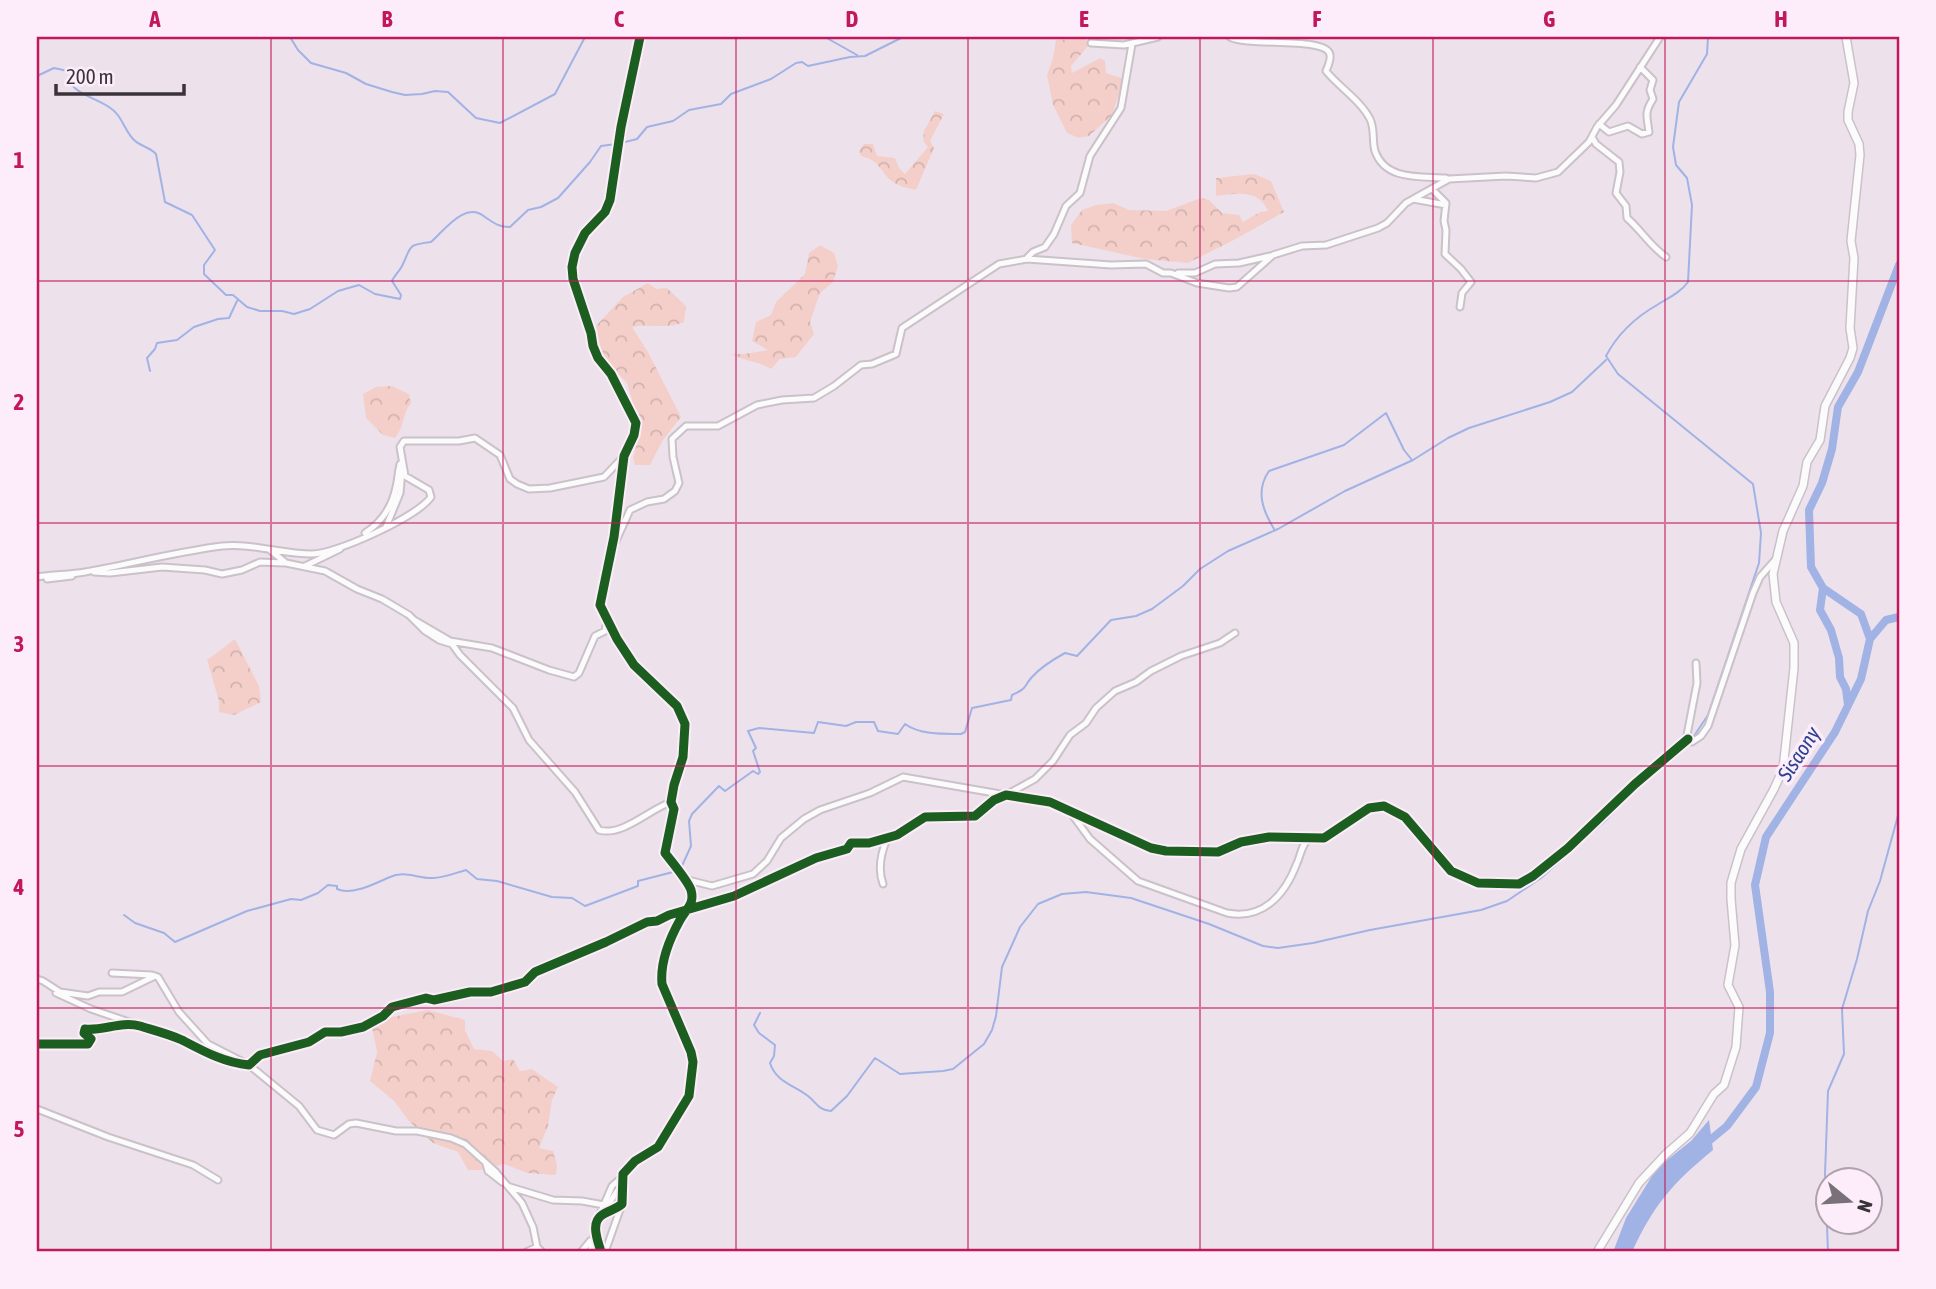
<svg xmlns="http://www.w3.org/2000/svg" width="1936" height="1289" viewBox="0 0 1936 1289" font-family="'Asap Condensed',sans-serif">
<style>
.forest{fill:url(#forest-crowns)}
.water{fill:#a1b2e4}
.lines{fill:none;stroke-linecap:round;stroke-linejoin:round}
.stream{stroke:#a1b2e4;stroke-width:2}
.river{stroke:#a1b2e4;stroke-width:8}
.street-casing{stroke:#cac1c9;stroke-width:9}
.secondary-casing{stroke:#cac1c9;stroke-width:10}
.street{stroke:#fcfbfc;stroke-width:5}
.secondary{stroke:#fcfbfc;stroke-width:7}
.cycleway-casing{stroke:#fdecfa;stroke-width:13}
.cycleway{stroke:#1b5e20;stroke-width:9}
.grid{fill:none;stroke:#c2185b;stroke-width:2;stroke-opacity:0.55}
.labels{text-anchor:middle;stroke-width:7;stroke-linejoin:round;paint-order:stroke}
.water-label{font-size:21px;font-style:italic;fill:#2a4492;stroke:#fdecfa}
.neatline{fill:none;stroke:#c2185b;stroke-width:2.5}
.grid-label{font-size:23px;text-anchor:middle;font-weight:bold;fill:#c2185b}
</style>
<defs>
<pattern id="forest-crowns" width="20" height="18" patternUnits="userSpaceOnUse" patternTransform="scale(1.75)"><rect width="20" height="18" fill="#f4cfca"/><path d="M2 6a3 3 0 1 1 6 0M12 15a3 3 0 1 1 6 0" fill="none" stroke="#d2b2ae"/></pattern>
</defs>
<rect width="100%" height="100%" fill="#ede2ec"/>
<!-- forest -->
<path class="forest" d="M1086 39 1089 45 1071 66 1072 73 1100 58 1105 61 1106 73 1124 79 1112 115 1089 136 1079 138 1067 133 1053 105 1047 75 1053 58 1056 40Z
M935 111 944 114 930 141 934 148 916 190C908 188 900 187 893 182 879 172 882 161 861 156L859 151 864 144H873L877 156 895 158 899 168 905 174 928 147 923 141 924 131Z
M1254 174 1271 181 1284 212 1232 241 1188 263 1145 259 1072 243 1071 225 1082 210 1096 205 1113 203 1129 210 1166 211 1201 198 1209 200 1222 213 1239 215 1243 222 1260 212 1268 211C1259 189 1237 193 1216 196V178Z
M820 245 834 253 838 266 833 282 820 293 810 322 814 334 796 357 780 359 771 369C758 361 744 361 731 354H744L768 350 752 341 756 322 771 315 776 302 805 274 809 253Z
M648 283 656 289 667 288 686 306 684 322C668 330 649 323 632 327L648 352 681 417 663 440 650 465H635L633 458 642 423 635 411 627 383 609 365 601 352 596 326 623 297Z
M392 386 409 394 411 403C402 414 405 426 395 438L383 435 366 418 363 394 376 387Z
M235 639 259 686 261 702 234 715 219 712V701L207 660Z
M428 1010 465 1020V1030L474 1049 492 1051 503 1061 513 1059 520 1071 532 1069 558 1087 552 1100 548 1126 539 1148 553 1151 557 1166 556 1175 527 1173 504 1164 481 1170H468L458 1152 433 1143 408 1120 394 1101 370 1081 377 1052 372 1027 392 1017Z"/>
<!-- water -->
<path class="water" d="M1709 1120 1713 1150C1673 1183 1654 1204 1632 1252H1613L1626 1218 1657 1168 1691 1141Z"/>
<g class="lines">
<!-- stream -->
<path class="stream" d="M290 37 298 50 311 63 346 73 366 84 392 92 405 95 422 94 435 91 448 92 476 118 500 123 555 94 585 37
M825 37 857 55
M37 76 54 68 72 72 75 75 70 83C80 96 96 98 109 107 122 115 123 128 133 139 139 146 150 147 156 154L165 202 192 215 215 250 204 265V274L226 295H233L247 307 260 311H282L294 314 310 309 338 291 359 285 375 294 400 299 401 295 392 281C394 276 399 272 402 266 412 246 406 245 431 242 444 231 465 200 485 217 494 223 498 227 510 227L528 210 541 207 558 198 590 162 601 146 616 144
M621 143 637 139 647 127 673 121 689 110 721 104 731 94 771 79 796 63 802 62 808 66 850 57 865 56 903 37
M150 371 147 358 155 349 157 343 177 340 194 327 218 319 229 318 237 301
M1274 529C1263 511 1255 491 1269 471L1344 445 1386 413 1404 450 1412 460
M1692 739 1708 715 1759 563 1761 533 1753 484 1618 374 1606 356C1617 335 1636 317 1657 305 1668 298 1680 293 1688 282L1692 205 1687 178 1676 165 1673 147 1679 102 1707 54 1708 37
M681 868 691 846 689 821 692 814 719 786 725 791 753 771 758 774 760 772 753 751 756 748 748 731 759 728 814 733 818 722 846 726 856 722H874L878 731 898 734 905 724C920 735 944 734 961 734L965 732 972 708 1011 700 1012 695C1028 688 1023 687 1032 677 1041 667 1054 659 1065 653L1077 656 1111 620 1136 616 1152 609 1183 586 1200 569 1228 551 1278 529 1345 491 1413 460 1448 438 1469 428 1550 402 1572 392 1606 360
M124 915 135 923 164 933 175 942 247 911 291 899 301 900 318 893 328 885 337 886V889C352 896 376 883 390 877 404 870 419 879 433 878 444 878 455 873 466 870L477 879 497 881 552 897 572 898 585 906 638 886V881L677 871
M760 1013 754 1025 759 1033 775 1045 774 1056 770 1063C776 1082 794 1085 808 1096 817 1103 818 1110 831 1111L847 1096 875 1058 900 1074 943 1071 953 1069 984 1044 992 1030 996 1016 1002 967 1020 927 1038 904 1062 894 1086 892 1131 898 1209 924 1263 946 1278 948 1313 943 1370 930 1481 910 1507 901 1541 878 1606 820 1630 794 1680 749
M1828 1252 1825 1174 1828 1091 1844 1054 1842 1009 1857 959 1868 911 1880 881 1899 812"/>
<!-- river -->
<path class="river" d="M1823 588 1820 610 1831 630 1839 658 1840 677 1846 689 1848 705
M1870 639 1886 620 1899 617
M1704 1145 1727 1126 1756 1087 1770 1033V992L1755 885 1766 837 1835 732 1861 679 1870 639 1861 614 1823 588 1811 567 1809 510 1822 483 1832 449 1838 407 1858 372 1899 265"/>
<defs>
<path id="street" d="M1230 37C1247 47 1328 36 1330 55 1331 60 1328 66 1326 71 1339 87 1360 100 1370 119 1375 129 1372 141 1375 151 1385 181 1421 176 1446 178
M1091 43 1124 45 1158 37
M1599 124 1609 132 1628 126 1642 134 1649 132C1647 116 1644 113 1653 99L1650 90 1653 80 1640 67
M1592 137 1596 144 1619 162 1620 172 1616 193 1626 206 1627 218C1641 230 1650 246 1666 257
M1432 189 1446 203 1444 221 1446 230 1445 254 1461 269 1471 282 1462 293 1460 307
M1413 199 1446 205
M1027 258 1033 252 1045 247 1054 234 1066 206 1080 193 1090 156 1121 108 1132 44
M1178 273H1195L1215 264 1239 263 1270 256
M386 527 400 493 402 470
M365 533C382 522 392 507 396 487 398 479 398 472 400 464
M616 541 630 510 647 502 664 499 675 491 679 483 673 457 672 439 686 426H718L757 405 782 400 814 398 834 386 861 365 872 364 896 354 902 328 999 264 1027 259 1111 265 1146 264 1163 273H1171L1197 283 1229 288 1237 287 1273 255 1302 246 1326 245 1378 228 1387 223 1406 203 1449 179 1506 176 1536 178 1558 172 1589 142 1597 127 1616 105 1660 37
M270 550 286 563 325 571 357 589 382 599 409 615 425 631 439 640 452 644 460 655 513 708 529 740 575 792 599 830C622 837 650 809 671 802
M305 566 340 549
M94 572 110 573 162 567 205 570 222 574 242 570 260 562 284 563
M37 577C53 574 69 575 85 572 130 564 175 552 222 546 252 543 282 554 312 554 336 554 417 517 431 497L429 490 405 476 400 447 404 441H459L475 438 500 455 510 479 517 484 529 489 550 488 604 477 624 456
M47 579 72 576
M414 620 450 641 492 648 549 670 574 677 579 673 595 636 605 631 607 620
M1696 663 1697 683 1687 735 1688 740 1692 742 1701 736 1708 726 1753 593 1760 577 1776 559
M1071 813 1090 839 1138 881 1227 913C1263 920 1285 895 1297 863 1301 855 1301 845 1309 839
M684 879 712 886 753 874 767 861 781 838 804 819 820 810 870 793 903 777 1006 795 1035 779 1053 761 1070 735 1086 723 1096 708 1115 691 1136 682 1151 671 1181 656 1220 643 1235 633
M883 884C878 870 881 853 887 839
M112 973 152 975 158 977 179 1012 208 1044 249 1065 299 1106 317 1130 334 1135 349 1124 356 1123 396 1131H417L451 1138 465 1144 495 1171 522 1203 533 1227 537 1247 542 1252
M37 979 43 981 60 992 88 996 99 992H122L155 976
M56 993 91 1009 135 1024
M37 1044H88L91 1039 84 1033 85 1029C103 1031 121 1021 140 1026 153 1030 169 1034 182 1040 203 1051 225 1063 249 1065L260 1055 309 1042 325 1032H341L363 1027 383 1016 392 1007 426 998 434 1000 470 992H491L525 982 535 972 606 942 647 922 657 921 669 915 734 896 816 858 847 849 851 843H869L897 835 925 817 975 816 994 800 1006 795 1050 802 1151 848 1166 851 1218 852 1241 842 1269 837 1324 838 1369 808 1384 806 1405 817 1451 871 1478 883 1519 884 1533 876 1568 848 1635 784 1688 739
M37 1109 108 1137 193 1165 218 1180
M486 1164 488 1171 502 1182
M510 1187 553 1200 582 1201 604 1205 610 1202 621 1185
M599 1216 612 1186 622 1177
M526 1252 537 1247
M581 1252 590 1241
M590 1252 595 1232
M601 1252C598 1241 590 1223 602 1215 608 1211 616 1209 622 1204L623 1174 635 1161 658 1147 689 1096 693 1062 691 1052 662 984C660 963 670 938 680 920 686 909 695 904 691 890 688 881 672 862 665 853L674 809 671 802 674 785 683 757 685 724 677 706 634 665 617 639 600 605 614 537 624 456 634 435 636 423 611 374 598 358 593 346 591 333 573 279 572 267 575 253 585 233 605 212 610 200 621 127 640 37
M605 1252 622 1204"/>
<path id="secondary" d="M1597 1252 1639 1183 1666 1154 1690 1133 1714 1094 1724 1085 1736 1047 1739 1007 1728 985 1735 945 1731 899V883L1741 849 1774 789 1783 769 1794 668V643L1776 602 1773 574 1783 531 1803 486 1807 462 1820 440 1825 406 1850 358 1853 348 1850 328 1854 258 1851 241 1860 155 1859 144 1848 120V112L1854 83 1846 37"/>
</defs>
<!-- street casing -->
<use href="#street" class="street-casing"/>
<!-- secondary casing -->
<use href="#secondary" class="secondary-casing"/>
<!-- street -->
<use href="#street" class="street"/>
<!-- secondary -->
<use href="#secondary" class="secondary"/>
<defs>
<path id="cycleway" d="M37 1044H88L91 1039 84 1033 85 1029C103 1031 121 1021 140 1026 153 1030 169 1034 182 1040 203 1051 225 1063 249 1065L260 1055 309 1042 325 1032H341L363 1027 383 1016 392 1007 426 998 434 1000 470 992H491L525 982 535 972 606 942 647 922 657 921 669 915 734 896 816 858 847 849 851 843H869L897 835 925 817 975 816 994 800 1006 795 1050 802 1151 848 1166 851 1218 852 1241 842 1269 837 1324 838 1369 808 1384 806 1405 817 1451 871 1478 883 1519 884 1533 876 1568 848 1635 784 1688 739
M601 1252C598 1241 590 1223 602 1215 608 1211 616 1209 622 1204L623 1174 635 1161 658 1147 689 1096 693 1062 691 1052 662 984C660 963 670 938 680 920 686 909 695 904 691 890 688 881 672 862 665 853L674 809 671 802 674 785 683 757 685 724 677 706 634 665 617 639 600 605 614 537 624 456 634 435 636 423 611 374 598 358 593 346 591 333 573 279 572 267 575 253 585 233 605 212 610 200 621 127 640 37"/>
</defs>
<!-- cycleway casing -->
<use href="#cycleway" class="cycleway-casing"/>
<!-- cycleway -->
<use href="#cycleway" class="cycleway"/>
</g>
<!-- grid -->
<path class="grid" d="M271 37V1252M503 37V1252M736 37V1252M968 37V1252M1200 37V1252M1433 37V1252M1665 37V1252M37 281H1899M37 523H1899M37 766H1899M37 1008H1899"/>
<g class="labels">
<!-- water labels -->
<g class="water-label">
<text transform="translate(1799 754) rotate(-57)" y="7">Sisaony</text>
</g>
</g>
<!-- border -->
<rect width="1936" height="1289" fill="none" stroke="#fdecfa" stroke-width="77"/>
<!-- north arrow -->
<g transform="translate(1849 1201) rotate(108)"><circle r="33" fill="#fdecfa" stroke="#afa2ad" stroke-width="2"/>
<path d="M0-5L12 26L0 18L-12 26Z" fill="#797078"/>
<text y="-10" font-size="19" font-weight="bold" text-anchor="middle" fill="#3b333a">N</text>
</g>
<!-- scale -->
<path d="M56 84v10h128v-10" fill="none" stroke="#3b333a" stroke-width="3.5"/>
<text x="66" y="84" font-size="21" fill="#3b333a" stroke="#fdecfa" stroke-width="5" paint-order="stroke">200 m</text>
<rect x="38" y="38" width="1860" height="1212" class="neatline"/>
<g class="grid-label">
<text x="155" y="27">A</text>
<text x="387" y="27">B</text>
<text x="619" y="27">C</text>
<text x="852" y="27">D</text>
<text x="1084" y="27">E</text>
<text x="1317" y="27">F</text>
<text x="1549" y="27">G</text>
<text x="1781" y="27">H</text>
<text x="19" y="168">1</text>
<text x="19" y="410">2</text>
<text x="19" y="652">3</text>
<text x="19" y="895">4</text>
<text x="19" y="1137">5</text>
</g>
</svg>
